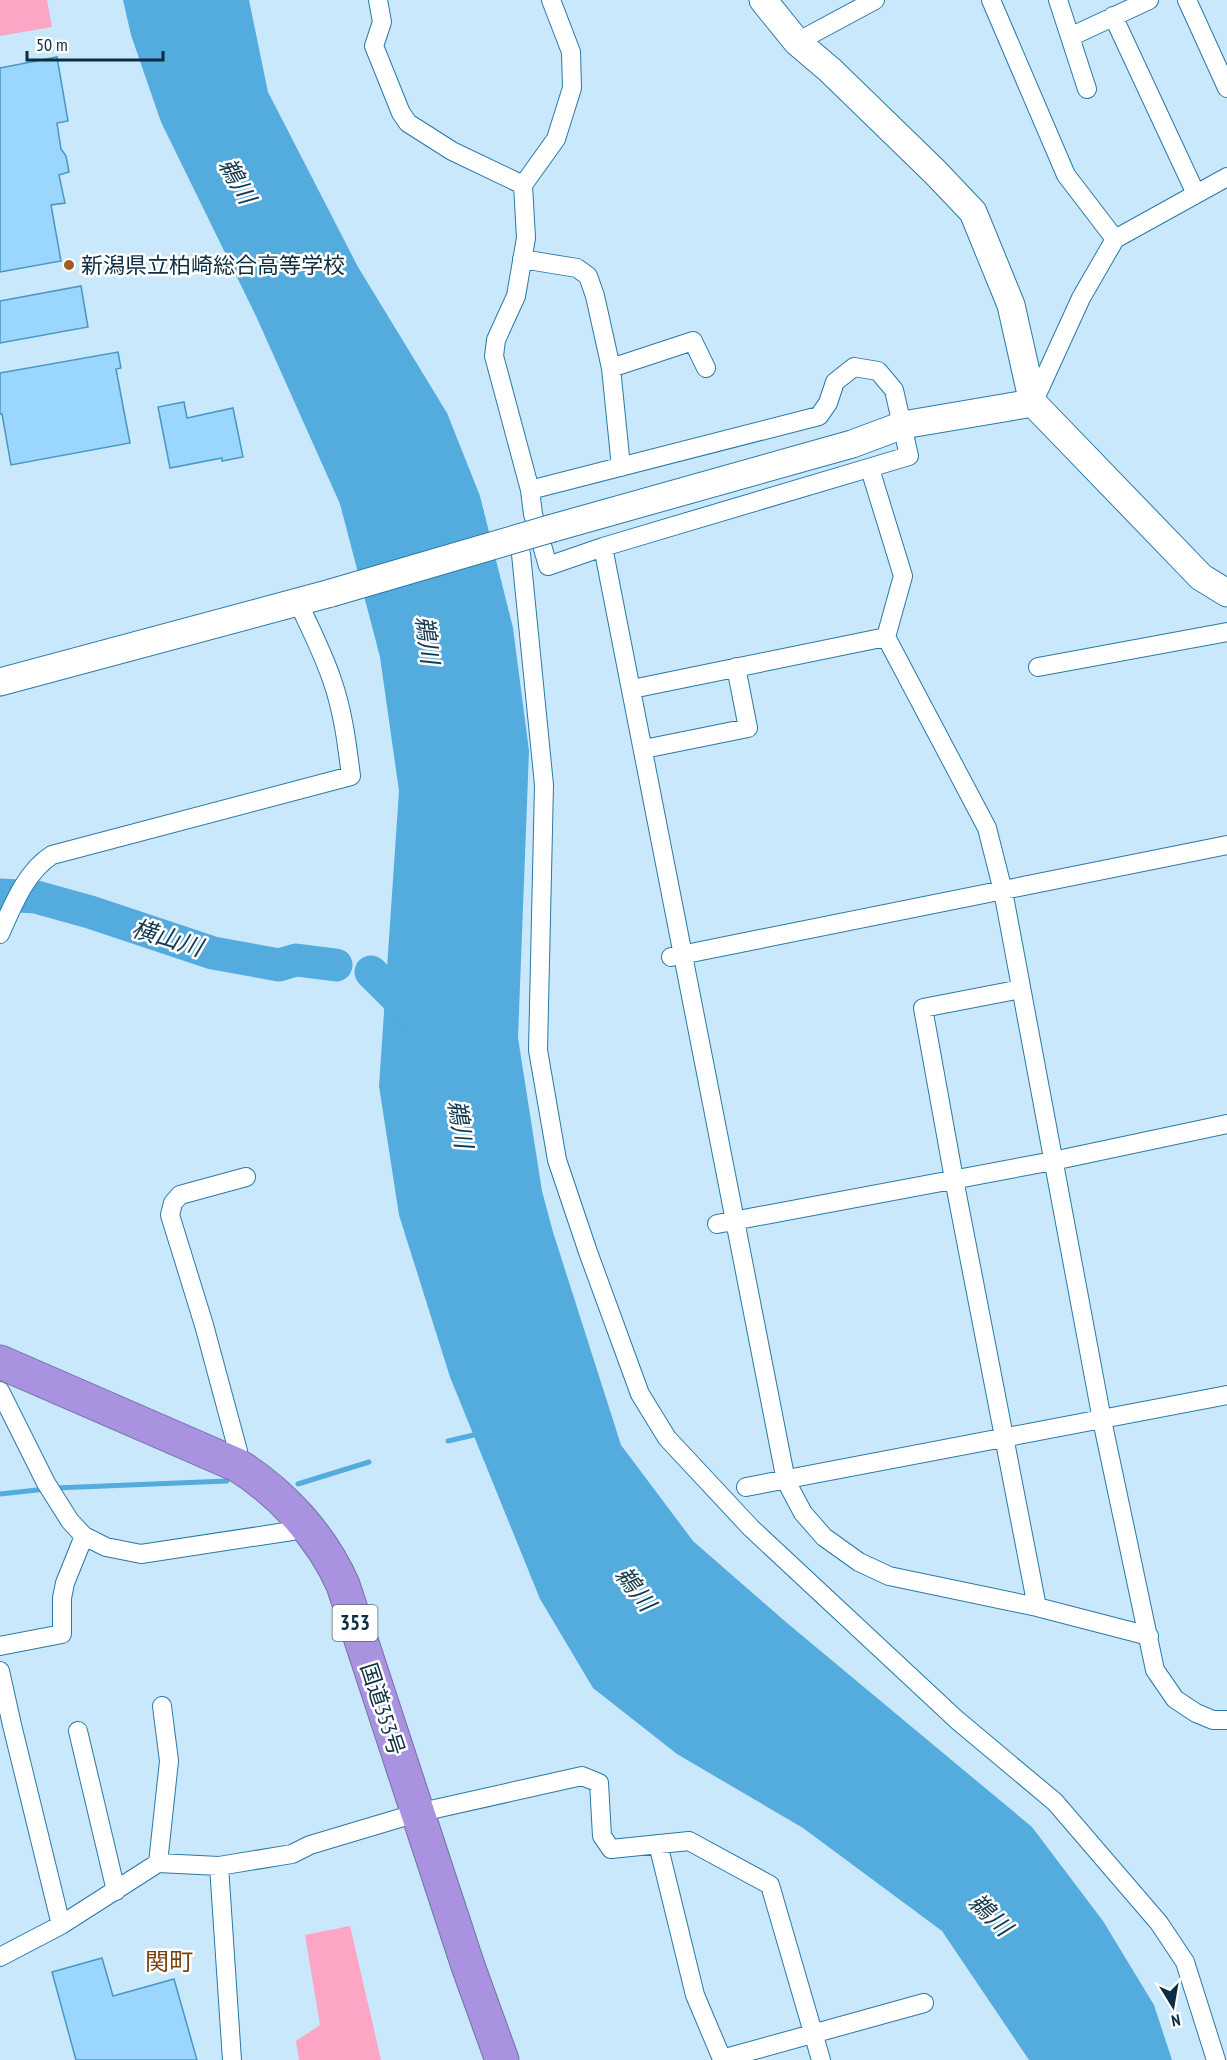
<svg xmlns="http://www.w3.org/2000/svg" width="1227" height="2060" viewBox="0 0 1227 2060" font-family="'PT Sans Narrow','Noto Sans JP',sans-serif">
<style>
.green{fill:#fda5c4}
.water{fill:#53abde}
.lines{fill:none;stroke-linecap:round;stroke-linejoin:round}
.stream{stroke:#53abde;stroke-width:5}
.river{stroke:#53abde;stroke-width:33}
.building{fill:#9ad6fd;stroke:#4897c4;stroke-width:1.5}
.street-casing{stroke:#2879a6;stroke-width:20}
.secondary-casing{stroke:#2879a6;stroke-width:29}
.highway-casing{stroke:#726fa8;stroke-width:35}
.street{stroke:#fff;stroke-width:18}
.secondary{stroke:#fff;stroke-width:27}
.highway{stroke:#a992e0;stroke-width:33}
.secondary-bridge-casing{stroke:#2879a6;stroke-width:29;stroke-linecap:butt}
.secondary-bridge{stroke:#fff;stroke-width:27}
.poi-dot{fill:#9d5c26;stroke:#fff;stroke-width:2}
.labels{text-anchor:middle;stroke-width:5;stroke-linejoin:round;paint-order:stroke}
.shield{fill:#fff;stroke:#556d79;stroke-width:1.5}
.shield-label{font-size:21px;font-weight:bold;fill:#0c2e40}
.poi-label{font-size:22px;fill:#0c2e40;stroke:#fff;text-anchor:start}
.street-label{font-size:22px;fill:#0c2e40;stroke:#fff}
.water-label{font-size:24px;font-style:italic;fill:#13394e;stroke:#fff}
.neighbourhood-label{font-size:24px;fill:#7b420d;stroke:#fff}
</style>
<rect width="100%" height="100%" fill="#cae8fb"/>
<!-- green -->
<path class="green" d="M0 0H47L52 27 0 36Z
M350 1926 381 2060H299L296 2041 320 2025 305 1935Z"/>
<!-- water -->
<path class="water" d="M123 0H249L268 92 358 267 447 413 480 496 513 628 529 751 518 1038 542 1191 553 1232 621 1445 693 1541 787 1623 1032 1827 1103 1921 1154 2005 1172 2060H1029L942 1931 803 1828 677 1754 593 1688 540 1599 450 1377 399 1215 379 1086 399 791 380 657 340 504 256 316 161 122 131 35Z"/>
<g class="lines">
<!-- stream -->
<path class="stream" d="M448 1441 478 1434
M298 1484 369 1462
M55 1488 227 1481
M0 1494 46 1489"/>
<!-- river -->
<path class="river" d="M0 895 36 897 90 912 213 953 279 965 296 960 336 965
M371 972 417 1018"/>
</g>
<!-- building -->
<path class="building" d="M57 57 68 121 57 123 61 149 66 156 69 172 59 175 65 203 51 205 61 261 0 272V68Z
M81 286 88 327 0 343V301Z
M118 352 121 368 116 369 130 443 11 465 2 414H0V373Z
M184 402 187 418 233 408 243 457 222 461V458L170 468 158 407Z
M102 1958 113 1996 174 1979 197 2060H76L52 1972Z"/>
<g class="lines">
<defs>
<path id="street" d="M378 0 382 22 374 46 401 113 408 123 452 151 523 185
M991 0 1066 175 1115 239
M1058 0 1087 89
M1187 0 1227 88
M1113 16 1196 194
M1070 37 1149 0
M797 42 875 0
M522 259 577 268 588 276 595 296 611 368 621 467
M611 368 693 341 706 368
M1033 403 1081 298 1115 239 1227 177
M870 469 903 576 886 637 987 828 1003 891 1102 1420 1155 1670 1175 1699 1196 1713 1213 1720H1227
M530 490 819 416 828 403 835 382 854 367 878 371 894 390 909 456 603 547 548 566 533 514 530 490 494 356 496 340 516 296 526 238 523 185 556 139 572 88 571 52 551 0
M603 547 786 1481 803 1513 824 1537 859 1562 889 1576 1037 1607 1149 1636
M521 554 544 785 538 1050 557 1160 588 1252 640 1394 667 1438 751 1528 957 1720 1055 1802 1159 1923 1185 1962 1216 2060
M1038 667 1227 632
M632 689 886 637
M644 749 748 728 736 667
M0 934C12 907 26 871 52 855L351 776C347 744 343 711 332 680 323 653 310 628 298 602
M671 957 1227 845
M1021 989 923 1008 954 1179 1037 1607
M717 1224 1053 1161 1227 1124
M0 1391 46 1483 70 1521 84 1536 106 1547 141 1554 292 1531 305 1527
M237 1465 238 1451 204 1325 170 1215 173 1203 180 1195 246 1177
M746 1487 1227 1395
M0 1646 62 1634V1598L65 1583 84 1536
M0 1671 12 1725 61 1925
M78 1731 116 1891
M658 1844 695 1995 722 2059 924 2003
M158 1863 169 1761 162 1706
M219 1866 232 2060
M0 1957 61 1925 158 1863 219 1866 292 1854 310 1845 417 1813 582 1776 599 1783 602 1836 611 1849 689 1841 770 1885 821 2060"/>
<path id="secondary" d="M763 0 797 42 830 70 935 172 973 212 1011 305 1033 403 1201 577 1227 593
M553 528 852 444 903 425 1033 403
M0 682 331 593"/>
<path id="highway" d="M0 1362 237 1465C282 1493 322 1537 343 1585L468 1966 502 2060"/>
</defs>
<!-- street casing -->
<use href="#street" class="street-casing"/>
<!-- secondary casing -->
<use href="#secondary" class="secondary-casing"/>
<!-- highway casing -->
<use href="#highway" class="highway-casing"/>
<!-- street -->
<use href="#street" class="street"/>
<!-- secondary -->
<use href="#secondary" class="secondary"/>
<!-- highway -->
<use href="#highway" class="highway"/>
<defs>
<path id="secondary-bridge" d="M331 593 553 528"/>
</defs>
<!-- secondary-bridge casing -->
<use href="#secondary-bridge" class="secondary-bridge-casing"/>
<!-- secondary-bridge -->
<use href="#secondary-bridge" class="secondary-bridge"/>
</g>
<!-- markers -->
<circle class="poi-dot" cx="69" cy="265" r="6"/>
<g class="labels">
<!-- shield labels -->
<rect class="shield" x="332.5" y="1605" width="45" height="36" rx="4.5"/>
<g class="shield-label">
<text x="355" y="1630">353</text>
</g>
<!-- poi labels -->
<g class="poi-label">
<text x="81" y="273">新潟県立柏崎総合高等学校</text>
</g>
<!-- street labels -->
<g class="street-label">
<text transform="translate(383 1709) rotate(72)" y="8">国道353号</text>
</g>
<!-- water labels -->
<g class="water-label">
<text transform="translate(237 181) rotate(60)" y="8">鵜川</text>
<text transform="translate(427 640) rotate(82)" y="8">鵜川</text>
<text transform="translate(167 938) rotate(17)" y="8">横山川</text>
<text transform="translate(460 1124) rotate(80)" y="8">鵜川</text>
<text transform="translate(635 1589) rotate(52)" y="8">鵜川</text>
<text transform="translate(990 1915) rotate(44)" y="8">鵜川</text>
</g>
<!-- neighbourhood labels -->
<g class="neighbourhood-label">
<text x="169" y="1970">関町</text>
</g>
</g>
<!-- north arrow -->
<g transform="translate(1173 2006) rotate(169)" stroke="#ffffff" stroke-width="4.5" paint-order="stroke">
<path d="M0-4.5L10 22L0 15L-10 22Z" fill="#0c2e40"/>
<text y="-9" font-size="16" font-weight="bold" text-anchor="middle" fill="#0c2e40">N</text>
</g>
<!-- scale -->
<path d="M27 51v9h136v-9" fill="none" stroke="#0c2e40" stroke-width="3"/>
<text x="36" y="51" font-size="18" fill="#0c2e40" stroke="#ffffff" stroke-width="4.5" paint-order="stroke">50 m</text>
</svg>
